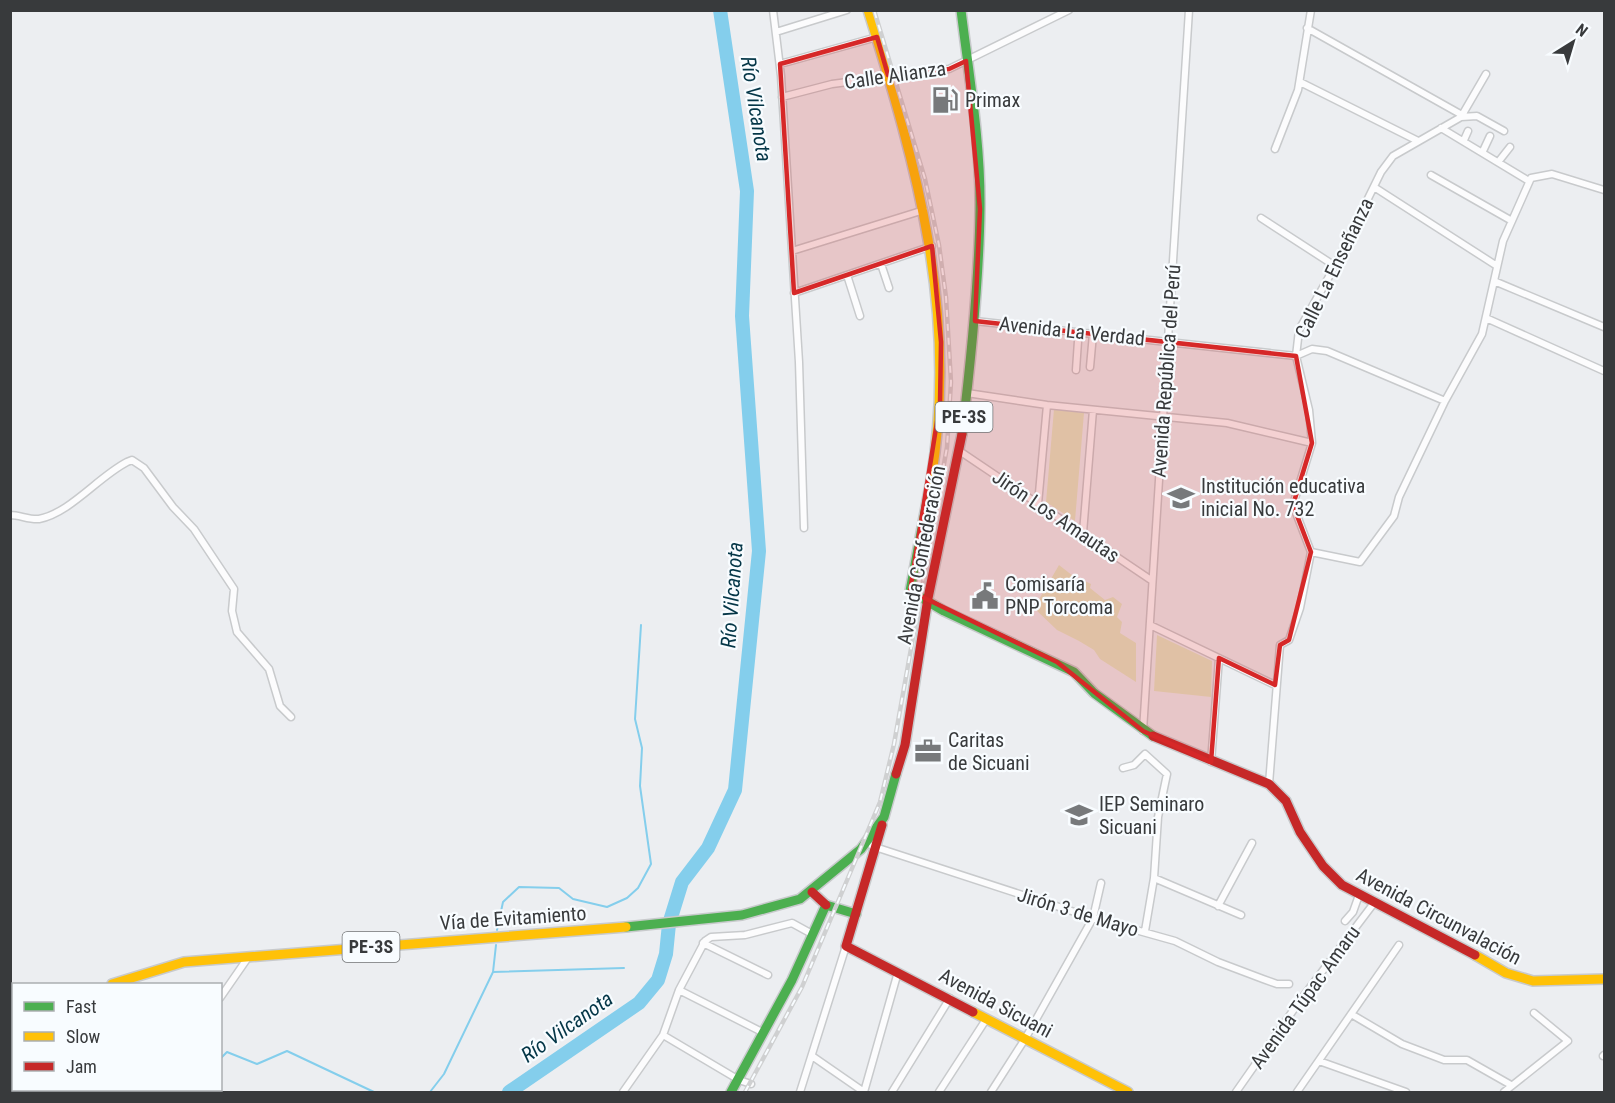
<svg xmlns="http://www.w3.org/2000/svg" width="1615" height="1103" viewBox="0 0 1615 1103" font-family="'Roboto Condensed',sans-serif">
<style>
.green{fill:#e3e8c5}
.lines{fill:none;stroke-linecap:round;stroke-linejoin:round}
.stream{stroke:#84ceec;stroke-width:2}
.river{stroke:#84ceec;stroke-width:14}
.street-casing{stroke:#c8cacc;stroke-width:9}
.fast-casing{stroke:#c8cacc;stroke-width:12}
.slow-casing{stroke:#c8cacc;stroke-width:12}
.jam-casing{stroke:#c8cacc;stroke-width:12}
.street{stroke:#fcfcfd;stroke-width:6}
.fast{stroke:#4caf50;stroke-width:9}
.slow{stroke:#ffc107;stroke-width:9}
.jam{stroke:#c62828;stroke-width:9}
.rail-casing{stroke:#cfd0d1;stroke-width:4.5}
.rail{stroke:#f8fcff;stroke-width:2;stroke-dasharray:7;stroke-linecap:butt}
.marked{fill:#d62828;fill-opacity:0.2;stroke:#d62828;stroke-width:4.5;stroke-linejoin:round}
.labels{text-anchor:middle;stroke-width:4.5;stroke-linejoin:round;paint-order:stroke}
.shield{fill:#f8fcff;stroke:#727476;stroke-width:1.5}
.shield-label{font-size:18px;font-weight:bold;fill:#383a3c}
.street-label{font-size:20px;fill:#383a3c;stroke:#f8fcff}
.poi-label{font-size:20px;fill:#383a3c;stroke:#f8fcff;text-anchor:start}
.water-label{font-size:21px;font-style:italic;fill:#043647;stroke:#f8fcff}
</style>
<rect width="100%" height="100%" fill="#eceef1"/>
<!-- green -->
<path class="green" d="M1054 409 1084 413 1075 521 1046 502Z
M1059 565 1082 583 1085 581 1091 584 1090 588 1105 600 1113 597 1122 604 1117 617 1122 622 1120 633 1136 643V682L1100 659 1094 650 1079 641 1057 630 1034 608Z
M1157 635 1212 661 1211 697 1154 691Z"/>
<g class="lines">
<!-- stream -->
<path class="stream" d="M497 930 503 902 519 887 559 888 573 899 607 907 627 898 638 888 651 864 640 786 642 748 635 719 641 625
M493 972 624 968
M10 1021 14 1019
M220 1059 227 1052 257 1064 287 1051 374 1092
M99 1090H102
M430 1092 444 1074 493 972 496 945"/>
<!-- river -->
<path class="river" d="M509 1092 639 1003 658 980 666 954 669 924 682 882 708 848 735 790 759 551 742 316 747 191 720 10"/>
<defs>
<path id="street" d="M773 10 781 76 799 362 804 528
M1307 28 1462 115
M776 32 847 10
M780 64 877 37
M1300 82 1418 141
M782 97 832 84 949 69 1069 10
M1461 117 1477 116 1504 131
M1441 128 1529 181
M1464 140 1468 131
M1275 149 1298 90 1311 10
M1483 151 1490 136
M1499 161 1510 147
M1431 175 1512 221
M1374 187 1497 266
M1261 218 1335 266
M792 251 924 210
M881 264 889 288
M847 275 860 316
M1494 281 1604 327
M794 293 932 246
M1486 318 1604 371
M975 321 1296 356 1312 349 1327 351 1445 401
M1090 367 1093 334
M1076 370 1078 341 1082 332
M967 393 1047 405 1227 423 1312 443
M961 452 1151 580
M1038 504 1047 405
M10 515C20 515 29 520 39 519 70 513 98 477 127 462L132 460 144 468 173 507 194 529 234 589 232 611 237 632 269 669 280 706 291 717
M1083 533 1093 410
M1311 552 1360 562 1394 516 1399 497 1445 401 1482 334 1503 241 1531 178 1552 174 1604 190
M1150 625 1275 685
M1143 731 1189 10
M1211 762 1219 658
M1123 768 1134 765 1145 754 1167 774 1158 817 1154 878 1145 931
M1269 784 1280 645 1289 640 1300 608 1311 552 1293 505 1312 443 1309 410 1296 356 1299 330 1335 266 1381 172 1393 156 1461 117 1486 74
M872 846 1093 918 1175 941 1218 962 1263 979 1277 984H1289
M1154 878 1241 915
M1218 906 1252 843
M1345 921 1353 912 1359 895
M703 943 768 975
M679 990 764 1033
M220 998 247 959
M1351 1014 1402 1044 1444 1060H1467L1511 1085
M663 1035 739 1080 751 1084
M812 1056 864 1092
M1603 1056 1604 1055
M1319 1061 1406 1092
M155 1092 157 1090
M623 1092 663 1035 679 990 705 941 711 937 745 935 792 923 812 934
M800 1092 846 946
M864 1092 898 972
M892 1092 950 998
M939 1092 987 1018
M991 1092 1025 1039 1093 918 1101 883
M1236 1092 1299 1002 1374 903
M1297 1092 1399 945
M1504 1092 1568 1041 1534 1013"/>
<path id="fast" d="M961 10C969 76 981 144 980 210 979 285 971 360 962 434
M931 480 910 591 944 611 1074 672 1094 693 1153 736
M626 927 742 915 800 899 861 849 884 817 896 774
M10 1048 14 1046
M731 1092 792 980 826 905 856 914"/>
<path id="slow" d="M868 10C917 167 959 314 931 480
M1475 955 1506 973 1533 981 1604 979
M112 984 184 962 626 927
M973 1012 1128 1092"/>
<path id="jam" d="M1153 736 1269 784 1286 801 1300 832 1323 866 1342 885 1475 955
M896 774 905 745 928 598 962 434
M882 825 846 946 973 1012
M812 892 826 905"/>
</defs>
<!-- street casing -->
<use href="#street" class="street-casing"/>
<!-- fast casing -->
<use href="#fast" class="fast-casing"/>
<!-- slow casing -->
<use href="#slow" class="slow-casing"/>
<!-- jam casing -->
<use href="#jam" class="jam-casing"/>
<!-- street -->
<use href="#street" class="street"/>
<!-- fast -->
<use href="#fast" class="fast"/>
<!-- slow -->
<use href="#slow" class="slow"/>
<!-- jam -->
<use href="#jam" class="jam"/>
<defs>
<path id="rail" d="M745 1092 802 987 880 802 894 744 947 447 951 382 946 297 939 245 925 179 874 10"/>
</defs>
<!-- rail casing -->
<use href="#rail" class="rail-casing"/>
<!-- rail -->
<use href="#rail" class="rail"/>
</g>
<!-- marked area -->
<path class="marked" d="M877 37 888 75 949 69 966 61 980 209 975 321 1296 356 1312 443 1293 505 1311 552 1289 640 1280 645 1275 685 1219 658 1211 762 1143 731 1057 662 910 591 940 403 941 342 932 246 794 293 780 64Z"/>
<!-- icons -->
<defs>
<symbol id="fuel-bare" viewBox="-9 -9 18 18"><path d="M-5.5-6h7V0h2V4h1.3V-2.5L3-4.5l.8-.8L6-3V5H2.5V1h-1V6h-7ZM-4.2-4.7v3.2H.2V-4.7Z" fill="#77797b" stroke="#f8fcff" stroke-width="2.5" paint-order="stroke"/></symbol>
<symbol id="school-bare" viewBox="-9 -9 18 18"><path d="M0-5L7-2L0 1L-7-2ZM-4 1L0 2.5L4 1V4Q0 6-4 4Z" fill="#77797b" stroke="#f8fcff" stroke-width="2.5" paint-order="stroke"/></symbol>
<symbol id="civic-bare" viewBox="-9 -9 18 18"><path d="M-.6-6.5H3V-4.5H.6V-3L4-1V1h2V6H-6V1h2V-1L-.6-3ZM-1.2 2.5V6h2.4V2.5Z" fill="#77797b" stroke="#f8fcff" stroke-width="2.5" paint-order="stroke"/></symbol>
<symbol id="office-bare" viewBox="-9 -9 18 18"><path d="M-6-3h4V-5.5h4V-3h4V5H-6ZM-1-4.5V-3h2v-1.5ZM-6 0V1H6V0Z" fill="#77797b" stroke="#f8fcff" stroke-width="2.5" paint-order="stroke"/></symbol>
<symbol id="university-bare" viewBox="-9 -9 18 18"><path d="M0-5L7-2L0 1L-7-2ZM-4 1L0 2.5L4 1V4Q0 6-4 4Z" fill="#77797b" stroke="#f8fcff" stroke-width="2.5" paint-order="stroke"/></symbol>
</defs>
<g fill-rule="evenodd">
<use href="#fuel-bare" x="926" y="81" width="38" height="38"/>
<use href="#school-bare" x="1162" y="479" width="38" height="38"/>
<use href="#civic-bare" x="966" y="577" width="38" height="38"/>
<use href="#office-bare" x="909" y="732" width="38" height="38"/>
<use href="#university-bare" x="1060" y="796" width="38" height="38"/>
</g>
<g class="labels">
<!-- shield labels -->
<g class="shield">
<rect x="935.5" y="402" width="57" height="30" rx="4.5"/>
<rect x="342.5" y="932" width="57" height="30" rx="4.5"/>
</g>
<g class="shield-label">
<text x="964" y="423">PE-3S</text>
<text x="371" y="953">PE-3S</text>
</g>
<!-- street labels -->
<g class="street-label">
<text transform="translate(895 75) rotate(-8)" y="7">Calle Alianza</text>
<text transform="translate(1334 268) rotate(-64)" y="7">Calle La Enseñanza</text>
<text transform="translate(1072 331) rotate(6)" y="7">Avenida La Verdad</text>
<text transform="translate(1166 371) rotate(-86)" y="7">Avenida República del Perú</text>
<text transform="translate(1056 516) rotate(34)" y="7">Jirón Los Amautas</text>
<text transform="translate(921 555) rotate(-79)" y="7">Avenida Confederación</text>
<text transform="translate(1078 912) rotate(17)" y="7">Jirón 3 de Mayo</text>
<text transform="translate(1439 916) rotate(28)" y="7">Avenida Circunvalación</text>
<text transform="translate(513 918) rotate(-4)" y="7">Vía de Evitamiento</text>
<text transform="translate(1305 997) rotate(-54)" y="7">Avenida Túpac Amaru</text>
<text transform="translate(996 1003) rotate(28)" y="7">Avenida Sicuani</text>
</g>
<!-- poi labels -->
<g class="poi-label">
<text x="965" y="107">Primax</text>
<text x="1201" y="493">Institución educativa<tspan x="1201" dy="23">inicial No. 732</tspan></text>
<text x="1005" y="591">Comisaría<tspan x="1005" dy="23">PNP Torcoma</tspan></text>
<text x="948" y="747">Caritas<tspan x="948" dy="23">de Sicuani</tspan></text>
<text x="1099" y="811">IEP Seminaro<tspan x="1099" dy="23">Sicuani</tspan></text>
</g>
<!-- water labels -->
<g class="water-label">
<text transform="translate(756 109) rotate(81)" y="7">Río Vilcanota</text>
<text transform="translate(732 595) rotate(-86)" y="7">Río Vilcanota</text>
<text transform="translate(567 1027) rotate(-35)" y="7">Río Vilcanota</text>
</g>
</g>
<!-- border -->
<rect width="1615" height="1103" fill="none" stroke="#383a3c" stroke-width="24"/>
<!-- legend -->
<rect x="12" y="983" width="210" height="108" fill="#f8fcff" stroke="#abaeb1" stroke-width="1.5"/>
<rect x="24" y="1002" width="30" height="9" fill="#4caf50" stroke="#abaeb1" stroke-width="1.5"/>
<text x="66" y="1013" font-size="18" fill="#383a3c">Fast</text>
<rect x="24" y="1032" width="30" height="9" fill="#ffc107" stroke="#abaeb1" stroke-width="1.5"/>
<text x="66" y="1043" font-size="18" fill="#383a3c">Slow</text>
<rect x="24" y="1062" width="30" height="9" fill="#c62828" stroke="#abaeb1" stroke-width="1.5"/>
<text x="66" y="1073" font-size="18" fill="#383a3c">Jam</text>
<!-- north arrow -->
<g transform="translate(1573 42) rotate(37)" stroke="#f8fcff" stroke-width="4.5" paint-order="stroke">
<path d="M0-4.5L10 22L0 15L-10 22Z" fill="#383a3c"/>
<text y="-9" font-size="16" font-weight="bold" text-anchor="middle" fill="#383a3c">N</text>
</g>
</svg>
